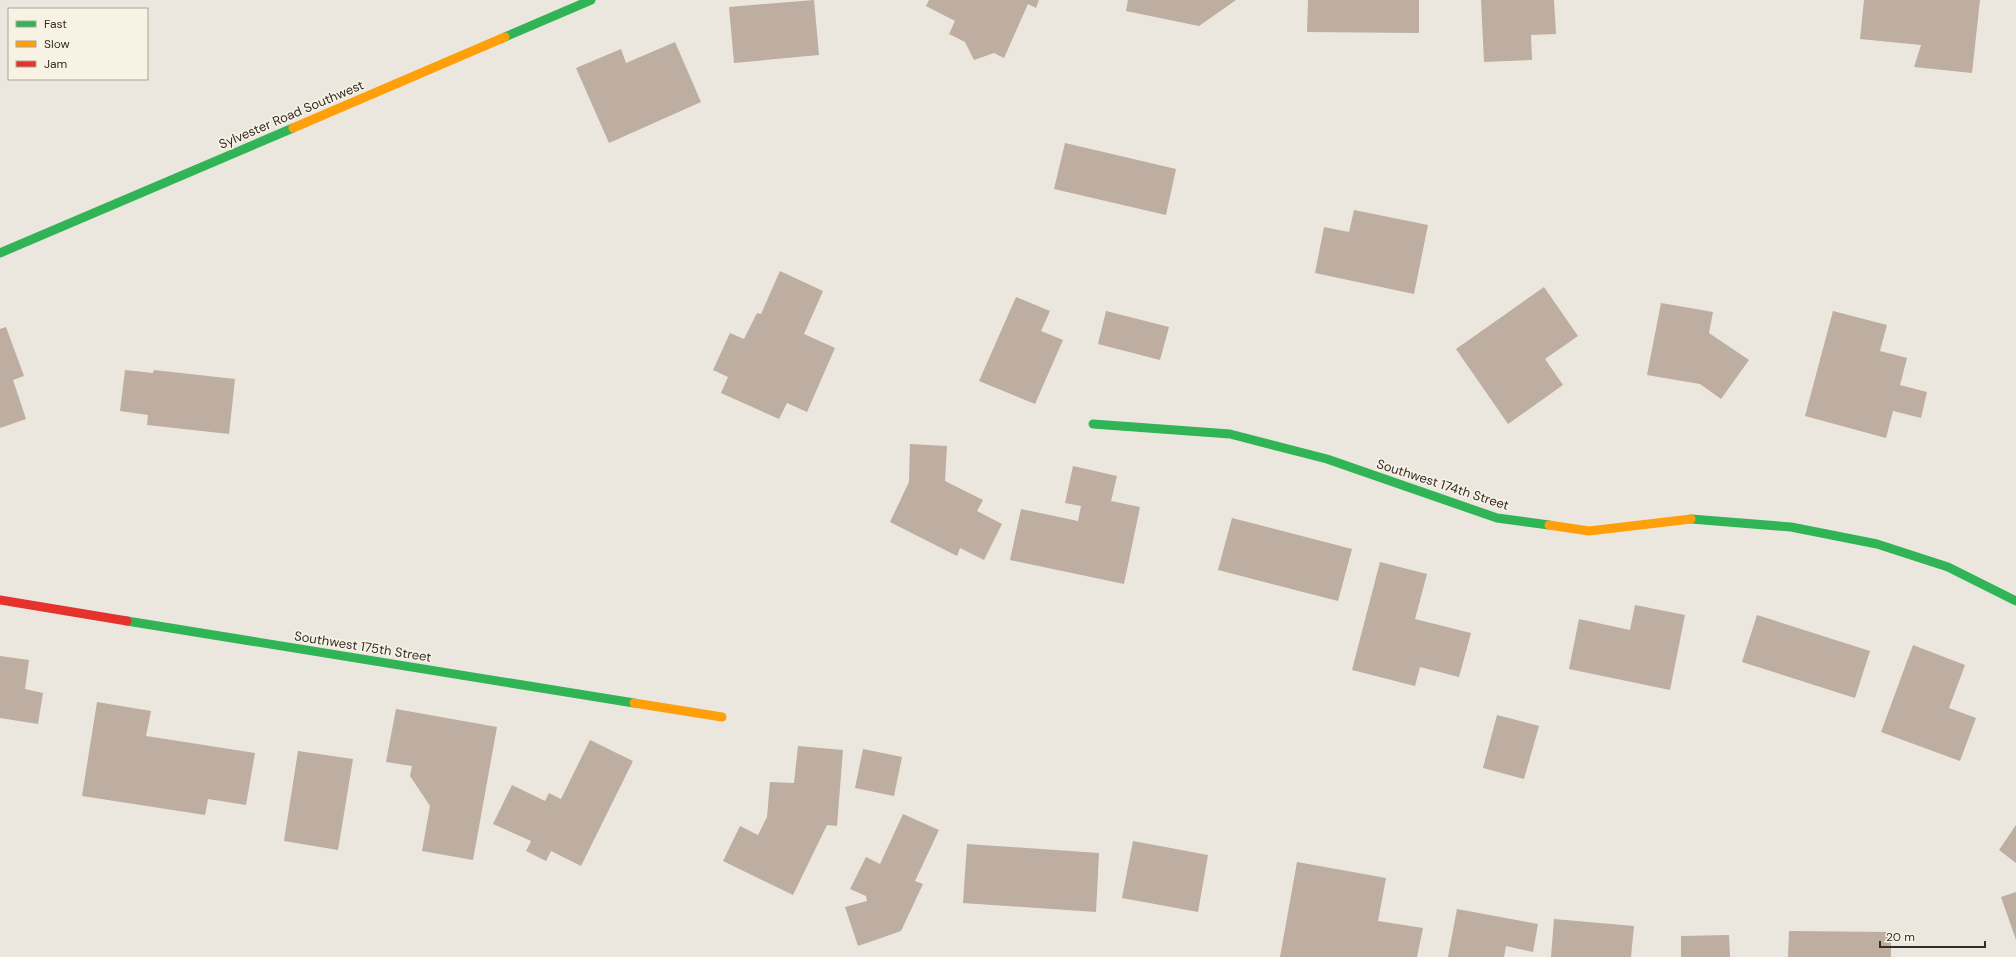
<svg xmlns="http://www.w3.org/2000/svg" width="2016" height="957" viewBox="0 0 2016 957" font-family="'DM Sans',sans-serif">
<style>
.building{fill:#beada1}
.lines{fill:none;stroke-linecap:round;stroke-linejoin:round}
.fast{stroke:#30b455;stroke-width:9}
.slow{stroke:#ff9f0a;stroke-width:9}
.jam{stroke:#e5322d;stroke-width:9}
.labels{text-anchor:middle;stroke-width:3.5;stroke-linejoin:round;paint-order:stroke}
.street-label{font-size:13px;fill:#342c27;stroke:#f8f2e5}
</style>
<rect width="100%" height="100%" fill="#ebe7de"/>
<!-- building -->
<path class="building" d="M814 0 819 55 734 63 729 7Z
M929 0H1039L1036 8 1028 4 1004 58 994 53 974 60 965 42 949 34 955 21 926 6Z
M1128 0H1236L1199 26 1126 11Z
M1308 0H1419V33L1307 32Z
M1481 0H1554L1556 34 1531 35 1532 60 1484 62Z
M1864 0H1980L1972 73 1914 67 1921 45 1860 39Z
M675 42 701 102 609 143 576 68 621 49 626 63Z
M1065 143 1176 169 1166 215 1054 189Z
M1354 210 1428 225 1414 294 1315 273 1324 227 1349 232Z
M780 271 823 291 804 334 835 348 807 412 787 403 779 419 721 393 728 377 713 370 730 333 744 339 757 313 761 314Z
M1544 287 1578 336 1545 359 1563 385 1508 424 1456 349Z
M1016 297 1050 311 1041 331 1063 340 1035 404 979 381Z
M1661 303 1713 312 1709 333 1749 360 1721 399 1700 384 1647 375Z
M1106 311 1169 327 1160 360 1098 344Z
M1833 311 1887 325 1880 351 1907 358 1900 385 1927 392 1921 418 1893 411 1886 438 1805 416Z
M6 327 24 376 13 380 26 419 0 428V329Z
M125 370 153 373 154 370 235 379 229 434 147 425 148 415 120 411Z
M910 444 947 446 945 481 983 500 977 511 1002 524 984 560 960 548 957 556 890 522 909 482Z
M1073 466 1117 476 1111 501 1140 507 1124 584 1010 560 1021 509 1078 521 1081 506 1065 503Z
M1232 518 1352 549 1338 601 1218 570Z
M1380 562 1427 574 1415 619 1471 633 1459 677 1420 667 1415 686 1352 670Z
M1635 605 1685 615 1670 690 1569 669 1579 619 1630 630Z
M1757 615 1870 651 1855 698 1742 662Z
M1913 645 1965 665 1949 708 1976 718 1960 761 1881 732Z
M0 656 29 660 25 689 43 693 38 724 0 718Z
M97 702 151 711 146 736 255 753 246 805 208 799 205 815 82 796Z
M396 709 497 727 473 860 422 851 430 806 410 776 412 766 386 762Z
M1497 715 1539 726 1524 779 1483 768Z
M590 740 633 761 581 866 551 851 546 861 526 851 531 841 493 824 512 785 545 801 549 793 561 799Z
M798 746 843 750 837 826 827 825 793 895 723 861 740 826 758 835 767 817 770 782 794 783Z
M863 749 902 757 894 796 855 788Z
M298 751 353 759 338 850 284 841Z
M903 814 939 830 915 881 923 884 901 931 858 946 845 907 867 901 866 896 850 889 866 857 880 864Z
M2016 825V863L1999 850Z
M1133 841 1208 855 1198 912 1122 898Z
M967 844 1099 853 1096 912 963 903Z
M1297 862 1386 878 1378 921 1423 928 1417 957H1280Z
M2016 892V940L2001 897Z
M1457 909 1538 924 1533 952 1506 946 1504 957H1448Z
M1554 919 1634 926 1631 957H1551Z
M1789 931 1891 932V957H1788Z
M1729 935 1730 957H1681V936Z"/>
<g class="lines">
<!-- fast -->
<path class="fast" d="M505 37 591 0
M0 253 293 128
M1093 424 1230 434 1327 459 1497 518 1549 525
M1691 519 1791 527 1877 544 1948 567 2016 601
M127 621 634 703"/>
<!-- slow -->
<path class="slow" d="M293 128 505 37
M1549 525 1589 531 1691 519
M634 703 722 717"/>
<!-- jam -->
<path class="jam" d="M0 600 127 621"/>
</g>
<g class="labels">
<!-- street labels -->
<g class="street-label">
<text transform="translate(291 114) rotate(-23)" y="5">Sylvester Road Southwest</text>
<text transform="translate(1443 484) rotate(18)" y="5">Southwest 174th Street</text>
<text transform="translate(363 646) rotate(9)" y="5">Southwest 175th Street</text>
</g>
</g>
<!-- legend -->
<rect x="8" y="8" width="140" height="72" fill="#f8f2e5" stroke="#aaa399"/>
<rect x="16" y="21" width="20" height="6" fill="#30b455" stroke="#aaa399"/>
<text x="44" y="28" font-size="12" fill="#342c27">Fast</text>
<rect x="16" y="41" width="20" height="6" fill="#ff9f0a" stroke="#aaa399"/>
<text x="44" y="48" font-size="12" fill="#342c27">Slow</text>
<rect x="16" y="61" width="20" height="6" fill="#e5322d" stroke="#aaa399"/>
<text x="44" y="68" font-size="12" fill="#342c27">Jam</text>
<!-- scale -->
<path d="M1880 941v6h105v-6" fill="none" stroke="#342c27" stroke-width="2"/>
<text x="1886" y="941" font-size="12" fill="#342c27" stroke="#f8f2e5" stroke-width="3" paint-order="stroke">20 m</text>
</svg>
